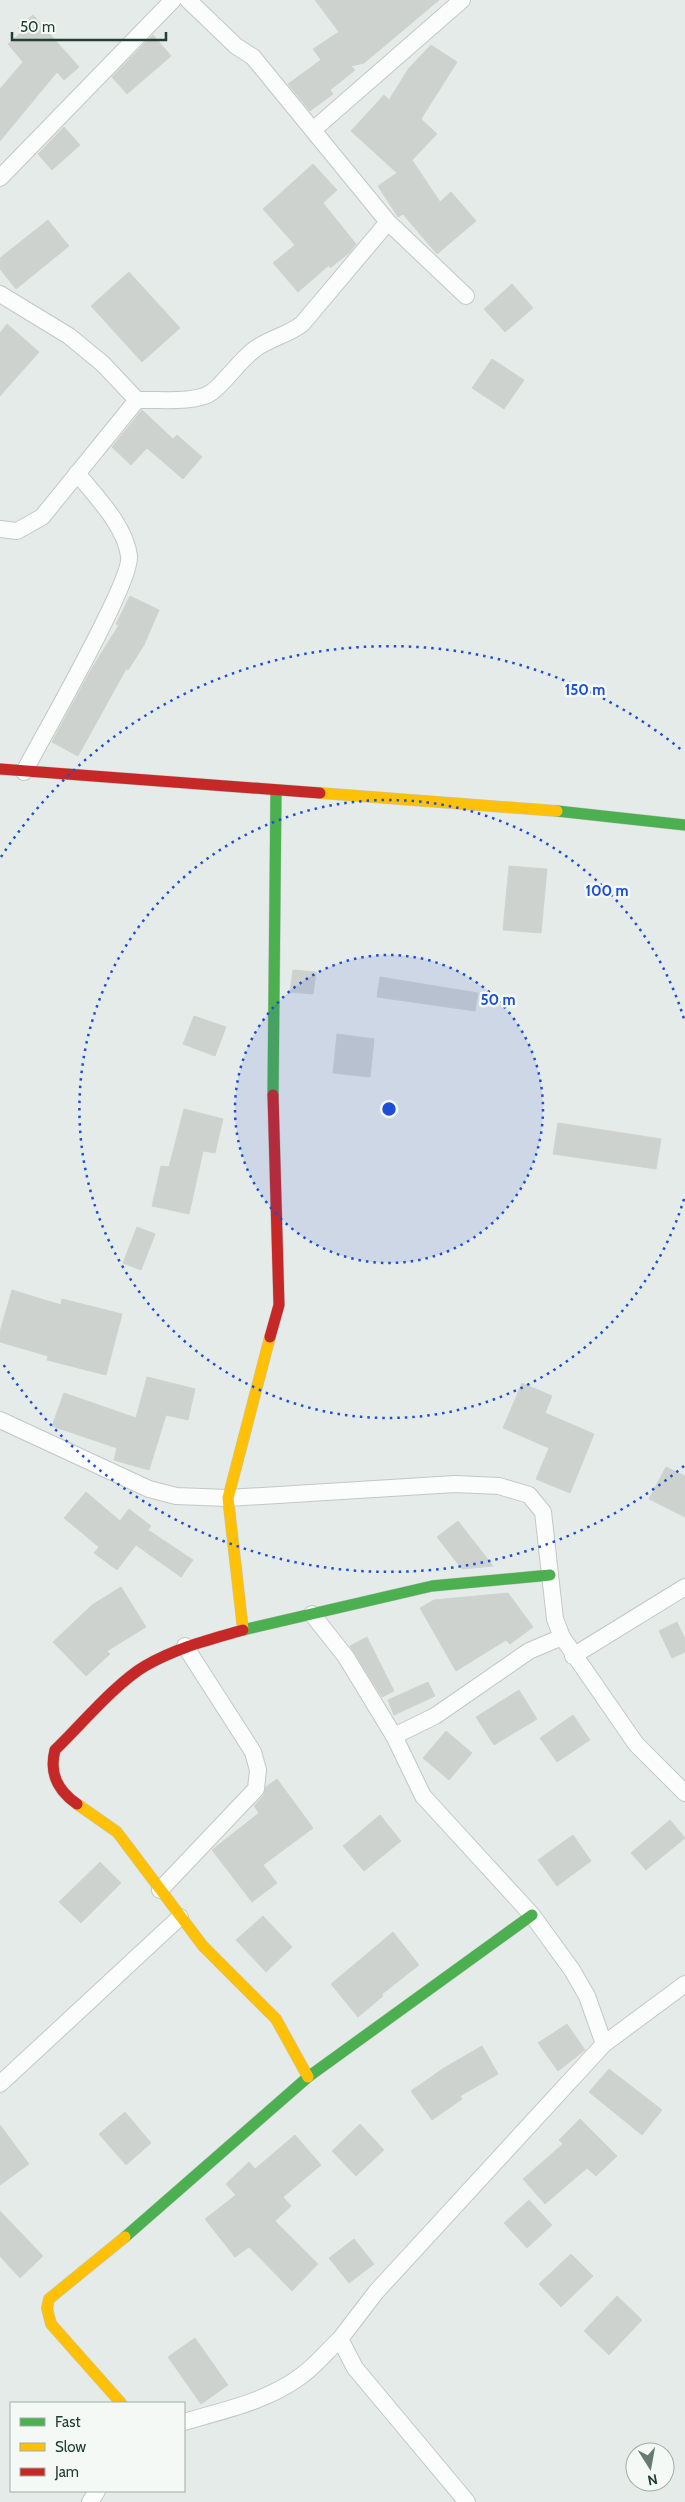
<svg xmlns="http://www.w3.org/2000/svg" width="685" height="2502" viewBox="0 0 685 2502" font-family="Cabin,sans-serif">
<style>
.building{fill:#cdd2cf;stroke:#ced4d1}
.lines{fill:none;stroke-linecap:round;stroke-linejoin:round}
.street-casing{stroke:#c2c8c5;stroke-width:18}
.fast-casing{stroke:#c1c8c5;stroke-width:12}
.slow-casing{stroke:#c1c8c5;stroke-width:12}
.jam-casing{stroke:#c1c8c5;stroke-width:12}
.street{stroke:#fbfcfc;stroke-width:16}
.fast{stroke:#4caf50;stroke-width:11}
.slow{stroke:#ffc107;stroke-width:11}
.jam{stroke:#c62828;stroke-width:11}
.ring{fill:none;stroke:#1d4ed8;stroke-width:2.5;stroke-dasharray:2.5 5}
.centre{fill:#1d4ed8;stroke:#f4f9f6;stroke-width:2.5}
.ring-label{font-size:15px;text-anchor:middle;font-weight:bold;fill:#1d4ed8;stroke:#f4f9f6;stroke-width:5;stroke-linejoin:round;paint-order:stroke}
</style>
<rect width="100%" height="100%" fill="#e5ebe8"/>
<!-- building -->
<path class="building" d="M315 0H439L364 63 351 66 355 70 330 90 333 94 310 111 288 84 321 60 313 49 339 32Z
M33 15 79 67 64 80 57 72 0 141V89L23 62 8 44 22 32 18 28Z
M153 35 171 56 127 94 112 77Z
M431 45 457 62 421 119 437 134 412 160 440 202 451 192 476 221 437 254 403 214 398 217 378 186 397 173 351 131 384 95 389 100 409 68Z
M64 127 80 145 52 170 38 154Z
M313 164 337 190 323 203 356 244 349 253 330 268 329 265 298 292 273 263 295 245 263 209Z
M48 220 69 246 16 289 0 269V258Z
M129 272 180 328 142 362 91 306Z
M512 284 533 308 505 332 484 309Z
M7 324 39 352 0 396V333Z
M492 359 524 380 504 409 472 388Z
M142 410 173 439 177 435 202 457 183 479 147 448 131 465 112 447Z
M130 596 159 610 144 645 128 670 126 669 78 756 52 742 92 668 119 625 116 624Z
M509 866 547 869 541 933 503 930Z
M293 970 316 972 313 994 290 992Z
M380 977 478 993 475 1011 377 997Z
M194 1016 226 1027 215 1056 183 1044Z
M337 1034 374 1039 370 1077 333 1073Z
M184 1109 223 1119 215 1153 203 1151 189 1214 152 1206 161 1166 169 1167Z
M558 1123 661 1139 656 1169 553 1154Z
M137 1227 155 1234 141 1270 123 1263Z
M12 1290 61 1305 62 1299 122 1314 106 1375 47 1360 48 1356 0 1342V1332Z
M147 1377 195 1389 188 1420 166 1415 149 1470 114 1460 117 1448 52 1426 64 1393 136 1418Z
M522 1383 552 1396 545 1413 594 1434 570 1493 536 1479 549 1448 503 1428Z
M666 1467 685 1476V1517L649 1499Z
M86 1492 120 1521 129 1509 151 1526 148 1530 193 1560 181 1577 136 1545 117 1570 94 1553 99 1547 64 1518Z
M458 1521 493 1566 462 1569 437 1537Z
M121 1587 146 1627 107 1651 110 1654 86 1676 53 1642 92 1605Z
M508 1593 533 1627 510 1644 506 1640 456 1671 420 1608 434 1600Z
M677 1622 685 1639V1652L672 1658 659 1631Z
M367 1637 394 1691 382 1697 350 1646Z
M428 1682 435 1696 394 1715 388 1700Z
M519 1690 537 1719 494 1745 476 1717Z
M573 1715 590 1740 557 1762 540 1738Z
M446 1731 472 1753 449 1780 423 1758Z
M277 1779 313 1828 263 1865 277 1883 252 1902 212 1850 259 1813 254 1806 264 1795 266 1787Z
M380 1815 401 1841 364 1871 343 1846Z
M670 1820 685 1838 646 1870 631 1853Z
M573 1835 591 1861 557 1886 538 1860Z
M100 1862 121 1883 81 1923 59 1902Z
M263 1916 292 1947 266 1972 236 1940Z
M393 1932 419 1965 382 1994 383 1996 358 2017 331 1984Z
M567 2024 585 2050 558 2071 538 2043Z
M482 2046 498 2074 460 2096 462 2099 432 2120 411 2091 444 2068Z
M609 2069 662 2110 642 2135 589 2092Z
M125 2112 151 2143 126 2165 99 2134Z
M580 2119 617 2156 596 2176 587 2168 545 2204 523 2179 563 2144 559 2140Z
M360 2124 384 2150 356 2176 332 2151Z
M0 2125 29 2164 0 2185Z
M295 2135 321 2165 283 2197 291 2206 275 2221 318 2264 292 2291 249 2247 235 2257 205 2219 236 2195 226 2184 249 2162 255 2169Z
M529 2200 552 2225 527 2248 504 2223Z
M0 2211 43 2256 20 2278 0 2256Z
M354 2239 374 2264 349 2283 329 2258Z
M571 2254 593 2276 561 2307 539 2284Z
M617 2296 642 2320 609 2355 584 2331Z
M195 2338 228 2385 201 2404 168 2357Z"/>
<g class="lines">
<defs>
<path id="street" d="M188 0 236 46 253 57 388 222 466 296
M313 130 462 0
M0 178 173 0
M0 294 69 336 103 364 137 400C156 399 196 404 212 392 228 379 239 361 255 349 270 338 288 335 302 324L388 222
M0 529 17 531 42 517 137 400
M24 772C41 739 133 581 129 556 125 525 96 497 77 473
M0 1420 149 1489 176 1496 228 1498 455 1484 499 1486 529 1495 543 1512 555 1619 562 1637 636 1744 685 1793
M312 1614 346 1657 394 1736 423 1796 532 1915 572 1970 587 1996 604 2044
M573 1656 685 1587
M394 1736 435 1716 529 1651 562 1637
M160 1890 256 1789 258 1770 253 1752 185 1646
M0 2084 180 1917
M184 2422C224 2410 266 2402 301 2376 315 2366 327 2351 340 2339
M90 2502 97 2491
M467 2502 355 2368 340 2339 376 2292 604 2044 685 1984"/>
<path id="fast" d="M557 811 685 825
M273 1095 276 791
M243 1630 432 1586 550 1575
M125 2237 308 2077 532 1915"/>
<path id="slow" d="M320 793 557 811
M243 1630 228 1498 270 1337
M77 1804 117 1832 203 1946 276 2019 308 2077
M121 2403 51 2324 47 2308 49 2299 125 2237"/>
<path id="jam" d="M0 769 320 793
M270 1337 279 1305 273 1095
M77 1804C57 1790 49 1773 55 1750 80 1726 116 1683 145 1666 176 1648 208 1640 243 1630"/>
</defs>
<!-- street casing -->
<use href="#street" class="street-casing"/>
<!-- fast casing -->
<use href="#fast" class="fast-casing"/>
<!-- slow casing -->
<use href="#slow" class="slow-casing"/>
<!-- jam casing -->
<use href="#jam" class="jam-casing"/>
<!-- street -->
<use href="#street" class="street"/>
<!-- fast -->
<use href="#fast" class="fast"/>
<!-- slow -->
<use href="#slow" class="slow"/>
<!-- jam -->
<use href="#jam" class="jam"/>
</g>
<!-- distance rings -->
<circle cx="389" cy="1109" r="154" fill="#1d4ed8" fill-opacity=".12"/>
<g class="ring">
<circle cx="389" cy="1109" r="154"/>
<path d="M684 1199A309 309 0 1 1 684 1019"/>
<path d="M684 1466A463 463 0 0 1 1 1361M1 857A463 463 0 0 1 684 752"/>
</g>
<circle cx="389" cy="1109" r="8" class="centre"/>
<g class="ring-label">
<text x="585" y="695">150 m</text>
<text x="607" y="896">100 m</text>
<text x="498" y="1005">50 m</text>
</g>
<!-- legend -->
<rect x="10" y="2402" width="175" height="90" fill="#f4f9f6" stroke="#a0aea8"/>
<rect x="20" y="2418" width="25" height="8" fill="#4caf50" stroke="#a0aea8"/>
<text x="55" y="2427" font-size="15" fill="#233e33">Fast</text>
<rect x="20" y="2443" width="25" height="8" fill="#ffc107" stroke="#a0aea8"/>
<text x="55" y="2452" font-size="15" fill="#233e33">Slow</text>
<rect x="20" y="2468" width="25" height="8" fill="#c62828" stroke="#a0aea8"/>
<text x="55" y="2477" font-size="15" fill="#233e33">Jam</text>
<!-- north arrow -->
<g transform="translate(650 2467) rotate(169)"><circle r="24" fill="#f4f9f6" stroke="#a0aea8"/>
<path d="M0-4L9 19L0 12L-9 19Z" fill="#677b72"/>
<text y="-8" font-size="14" font-weight="bold" text-anchor="middle" fill="#233e33">N</text>
</g>
<!-- scale -->
<path d="M12 32v8h154v-8" fill="none" stroke="#233e33" stroke-width="2.5"/>
<text x="20" y="32" font-size="15" fill="#233e33" stroke="#f4f9f6" stroke-width="4" paint-order="stroke">50 m</text>
</svg>
